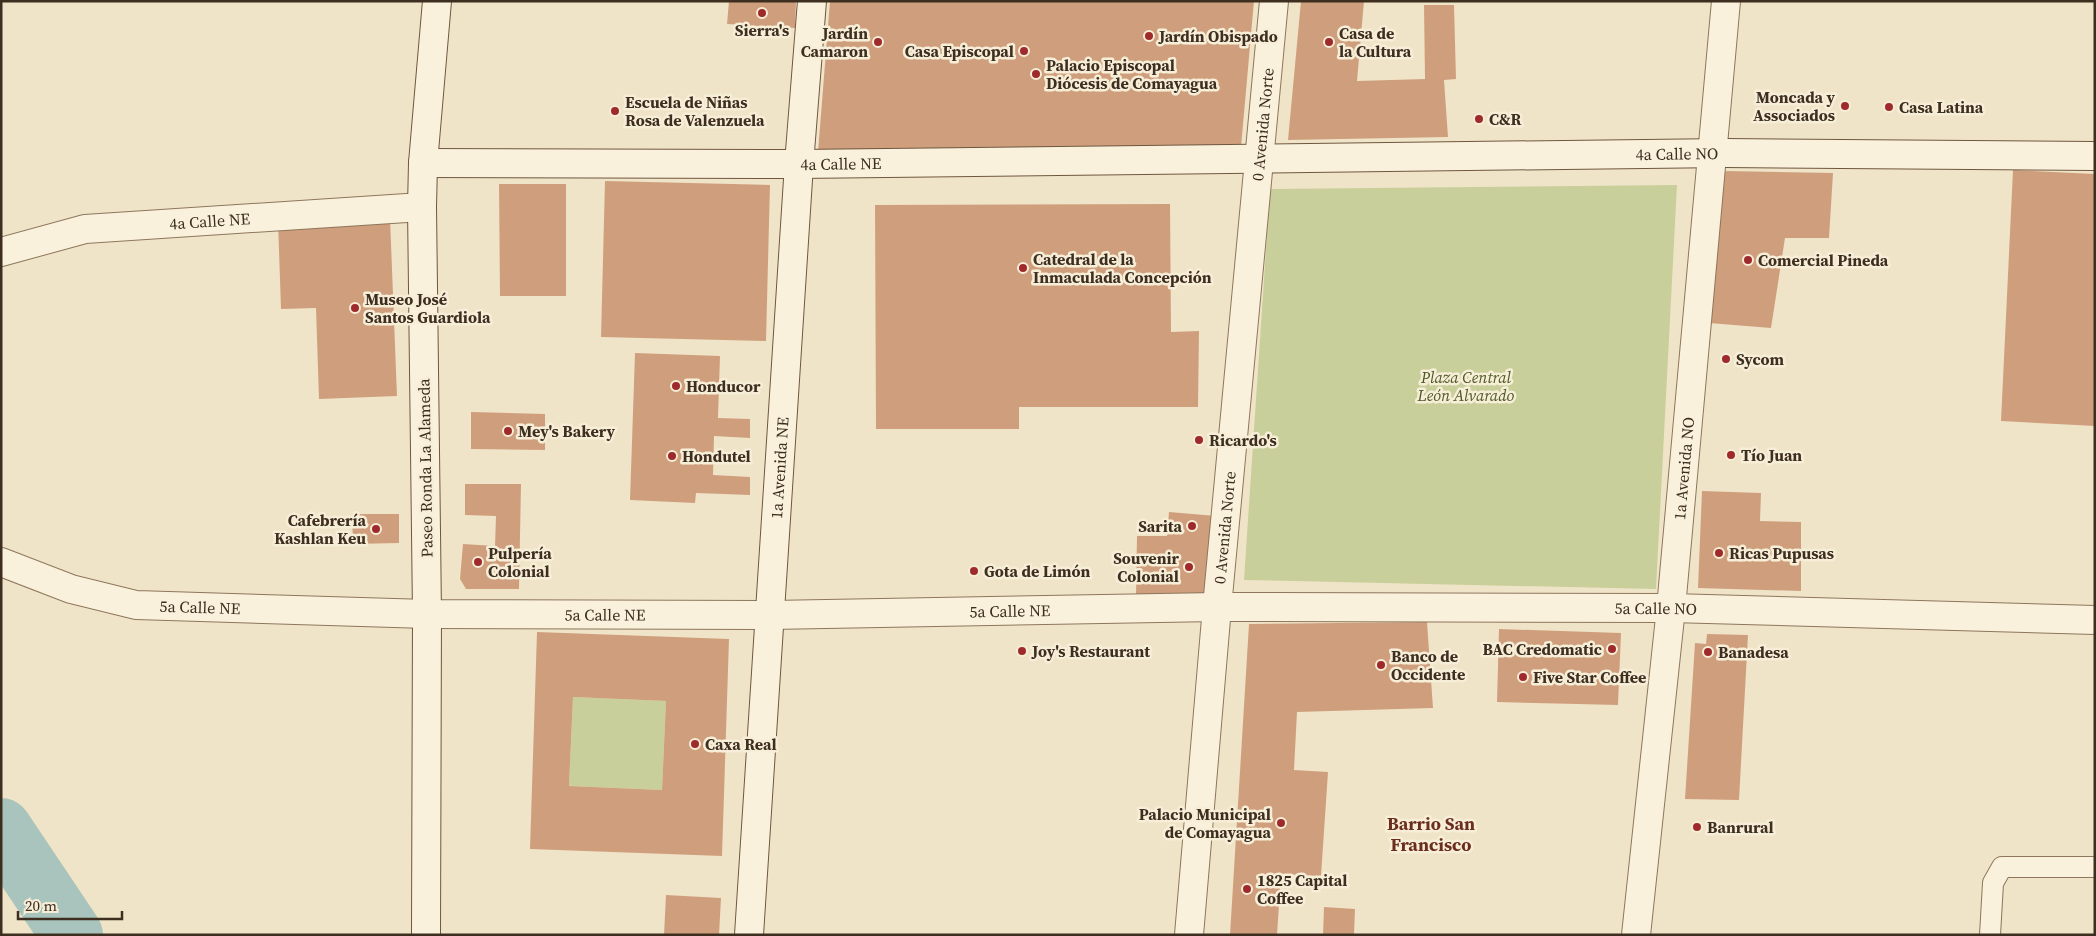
<svg xmlns="http://www.w3.org/2000/svg" width="2096" height="936" viewBox="0 0 2096 936" font-family="'Source Serif 4',serif">
<style>
.green{fill:#c9cf9b}
.lines{fill:none;stroke-linecap:round;stroke-linejoin:round}
.river{stroke:#a9c4bc;stroke-width:62}
.building{fill:#cf9f7d;fill-rule:evenodd}
.lane-casing{stroke:#8d765c;stroke-width:22}
.street-casing{stroke:#8d765c;stroke-width:30}
.secondary-casing{stroke:#6f573f;stroke-width:30}
.lane{stroke:#faf1dc;stroke-width:20}
.street{stroke:#faf1dc;stroke-width:28}
.secondary{stroke:#faf1dc;stroke-width:28}
.poi-dot{fill:#9e2a2b;stroke:#f7eed8;stroke-width:2}
.labels{text-anchor:middle;stroke-width:5;stroke-linejoin:round;paint-order:stroke}
.poi-label{font-size:16px;font-weight:bold;fill:#3d2e20;stroke:#f7eed8;text-anchor:start}
.street-label{font-size:16px;fill:#3d2e20;stroke:#f7eed8}
.park-label{font-size:16px;font-style:italic;fill:#4d5a26;stroke:#f7eed8}
.neighbourhood-label{font-size:18px;font-weight:bold;fill:#6b2e1e;stroke:#f7eed8}
</style>
<rect width="100%" height="100%" fill="#f0e4c8"/>
<!-- green -->
<path class="green" d="M1677 185 1656 589 1244 580 1270 189Z
M573 697 666 701 662 790 569 786Z"/>
<g class="lines">
<!-- river -->
<path class="river" d="M1 829 72 935"/>
</g>
<!-- building -->
<path class="building" d="M729 1H796L795 28 727 24Z
M830 1H1254L1241 147 818 152Z
M1301 1H1364L1357 81 1425 79 1424 5H1454L1456 79 1444 80 1448 137 1288 140Z
M2013 170 2095 174V426L2001 421Z
M1726 171 1833 173 1829 238H1785L1771 328 1709 323 1721 179Z
M605 181 770 185 766 341 601 337Z
M499 184H566V296H500Z
M1170 204 1171 332 1199 331 1198 407H1019V429H876L875 205Z
M390 218 397 396 319 399 316 308 281 309 278 221Z
M635 353 720 356 718 418 750 419V438L714 436 713 475 750 477V495L696 493 695 503 630 500Z
M471 412 545 414V450L471 449Z
M465 484H521L519 589H466L460 579 463 544 495 546 496 516 465 515Z
M1702 491 1761 493 1760 521 1801 522V591L1698 588Z
M1169 512 1216 516 1209 597 1136 594 1137 536H1167Z
M352 514H399V543L353 544Z
M1427 622 1433 708 1297 712 1294 770 1328 772 1321 876 1281 874 1277 935H1230L1249 624Z
M1499 629 1621 633 1618 705 1497 702Z
M537 632 729 639 722 856 530 849ZM573 697 666 701 662 790 569 786Z
M1707 634 1748 635 1739 800 1685 799 1695 643 1706 644Z
M666 895 721 898 719 935H664Z
M1324 907 1355 909 1354 935H1323Z"/>
<g class="lines">
<defs>
<path id="lane" d="M1990 935 1993 883 2002 867H2095"/>
<g id="street">
<path id="s1" d="M1 252 85 229 422 207"/>
<path id="s2" d="M1 562 71 589 136 605 427 614 771 615 1217 607 1671 608 2095 620"/>
<path id="s3" d="M1189 935 1217 607 1274 1"/>
<path id="s4" d="M1636 935 1671 608 1726 1"/>
</g>
<g id="secondary">
<path id="s5" d="M423 163 799 164 1725 153 2095 156"/>
<path d="M426 935 427 614 422 207 423 163 437 1"/>
<path id="s6" d="M749 935 799 164 812 1"/>
</g>
</defs>
<!-- lane casing -->
<use href="#lane" class="lane-casing"/>
<!-- street casing -->
<use href="#street" class="street-casing"/>
<!-- secondary casing -->
<use href="#secondary" class="secondary-casing"/>
<!-- lane -->
<use href="#lane" class="lane"/>
<!-- street -->
<use href="#street" class="street"/>
<!-- secondary -->
<use href="#secondary" class="secondary"/>
</g>
<!-- markers -->
<g class="poi-dot">
<circle cx="762" cy="13" r="5"/>
<circle cx="1149" cy="36" r="5"/>
<circle cx="878" cy="42" r="5"/>
<circle cx="1329" cy="42" r="5"/>
<circle cx="1024" cy="51" r="5"/>
<circle cx="1036" cy="74" r="5"/>
<circle cx="1845" cy="106" r="5"/>
<circle cx="1889" cy="107" r="5"/>
<circle cx="615" cy="111" r="5"/>
<circle cx="1479" cy="119" r="5"/>
<circle cx="1748" cy="260" r="5"/>
<circle cx="1023" cy="268" r="5"/>
<circle cx="355" cy="308" r="5"/>
<circle cx="1726" cy="359" r="5"/>
<circle cx="676" cy="386" r="5"/>
<circle cx="508" cy="431" r="5"/>
<circle cx="1199" cy="440" r="5"/>
<circle cx="1731" cy="455" r="5"/>
<circle cx="672" cy="456" r="5"/>
<circle cx="1192" cy="526" r="5"/>
<circle cx="376" cy="529" r="5"/>
<circle cx="1719" cy="553" r="5"/>
<circle cx="478" cy="562" r="5"/>
<circle cx="1189" cy="567" r="5"/>
<circle cx="974" cy="571" r="5"/>
<circle cx="1612" cy="649" r="5"/>
<circle cx="1022" cy="651" r="5"/>
<circle cx="1708" cy="652" r="5"/>
<circle cx="1381" cy="665" r="5"/>
<circle cx="1523" cy="677" r="5"/>
<circle cx="695" cy="744" r="5"/>
<circle cx="1281" cy="823" r="5"/>
<circle cx="1697" cy="827" r="5"/>
<circle cx="1247" cy="889" r="5"/>
</g>
<g class="labels">
<!-- poi labels -->
<g class="poi-label">
<text x="762" y="36" text-anchor="middle">Sierra's</text>
<text x="868" y="39" text-anchor="end">Jardín<tspan x="868" dy="18">Camaron</tspan></text>
<text x="1339" y="39">Casa de<tspan x="1339" dy="18">la Cultura</tspan></text>
<text x="1159" y="42">Jardín Obispado</text>
<text x="1014" y="57" text-anchor="end">Casa Episcopal</text>
<text x="1046" y="71">Palacio Episcopal<tspan x="1046" dy="18">Diócesis de Comayagua</tspan></text>
<text x="1835" y="103" text-anchor="end">Moncada y<tspan x="1835" dy="18">Associados</tspan></text>
<text x="625" y="108">Escuela de Niñas<tspan x="625" dy="18">Rosa de Valenzuela</tspan></text>
<text x="1899" y="113">Casa Latina</text>
<text x="1489" y="125">C&amp;R</text>
<text x="1033" y="265">Catedral de la<tspan x="1033" dy="18">Inmaculada Concepción</tspan></text>
<text x="1758" y="266">Comercial Pineda</text>
<text x="365" y="305">Museo José<tspan x="365" dy="18">Santos Guardiola</tspan></text>
<text x="1736" y="365">Sycom</text>
<text x="686" y="392">Honducor</text>
<text x="518" y="437">Mey's Bakery</text>
<text x="1209" y="446">Ricardo's</text>
<text x="1741" y="461">Tío Juan</text>
<text x="682" y="462">Hondutel</text>
<text x="366" y="526" text-anchor="end">Cafebrería<tspan x="366" dy="18">Kashlan Keu</tspan></text>
<text x="1182" y="532" text-anchor="end">Sarita</text>
<text x="488" y="559">Pulpería<tspan x="488" dy="18">Colonial</tspan></text>
<text x="1729" y="559">Ricas Pupusas</text>
<text x="1179" y="564" text-anchor="end">Souvenir<tspan x="1179" dy="18">Colonial</tspan></text>
<text x="984" y="577">Gota de Limón</text>
<text x="1602" y="655" text-anchor="end">BAC Credomatic</text>
<text x="1032" y="657">Joy's Restaurant</text>
<text x="1718" y="658">Banadesa</text>
<text x="1391" y="662">Banco de<tspan x="1391" dy="18">Occidente</tspan></text>
<text x="1533" y="683">Five Star Coffee</text>
<text x="705" y="750">Caxa Real</text>
<text x="1271" y="820" text-anchor="end">Palacio Municipal<tspan x="1271" dy="18">de Comayagua</tspan></text>
<text x="1707" y="833">Banrural</text>
<text x="1257" y="886">1825 Capital<tspan x="1257" dy="18">Coffee</tspan></text>
</g>
<!-- street labels -->
<g class="street-label">
<text dy="6" stroke="none"><textPath href="#s3" startOffset="814">0 Avenida Norte</textPath></text>
<text dy="6" stroke="none"><textPath href="#s5" startOffset="1254">4a Calle NO</textPath></text>
<text dy="6" stroke="none"><textPath href="#s5" startOffset="418">4a Calle NE</textPath></text>
<text dy="6" stroke="none"><textPath href="#s1" startOffset="212">4a Calle NE</textPath></text>
<text transform="translate(425 468) rotate(-91)" y="6">Paseo Ronda La Alameda</text>
<text dy="6" stroke="none"><textPath href="#s6" startOffset="468">1a Avenida NE</textPath></text>
<text dy="6" stroke="none"><textPath href="#s4" startOffset="469">1a Avenida NO</textPath></text>
<text dy="6" stroke="none"><textPath href="#s3" startOffset="409">0 Avenida Norte</textPath></text>
<text dy="6" stroke="none"><textPath href="#s2" startOffset="206">5a Calle NE</textPath></text>
<text dy="6" stroke="none"><textPath href="#s2" startOffset="1662">5a Calle NO</textPath></text>
<text dy="6" stroke="none"><textPath href="#s2" startOffset="1016">5a Calle NE</textPath></text>
<text dy="6" stroke="none"><textPath href="#s2" startOffset="611">5a Calle NE</textPath></text>
</g>
<!-- park labels -->
<g class="park-label">
<text x="1466" y="383">Plaza Central<tspan x="1466" dy="18">León Alvarado</tspan></text>
</g>
<!-- neighbourhood labels -->
<g class="neighbourhood-label">
<text x="1431" y="830">Barrio San<tspan x="1431" dy="21">Francisco</tspan></text>
</g>
</g>
<!-- border -->
<rect width="2096" height="936" fill="none" stroke="#3d2e20" stroke-width="5"/>
<!-- scale -->
<path d="M18 911v8h104v-8" fill="none" stroke="#3d2e20" stroke-width="2.5"/>
<text x="25" y="911" font-size="15" fill="#3d2e20" stroke="#f7eed8" stroke-width="4" paint-order="stroke">20 m</text>
</svg>
